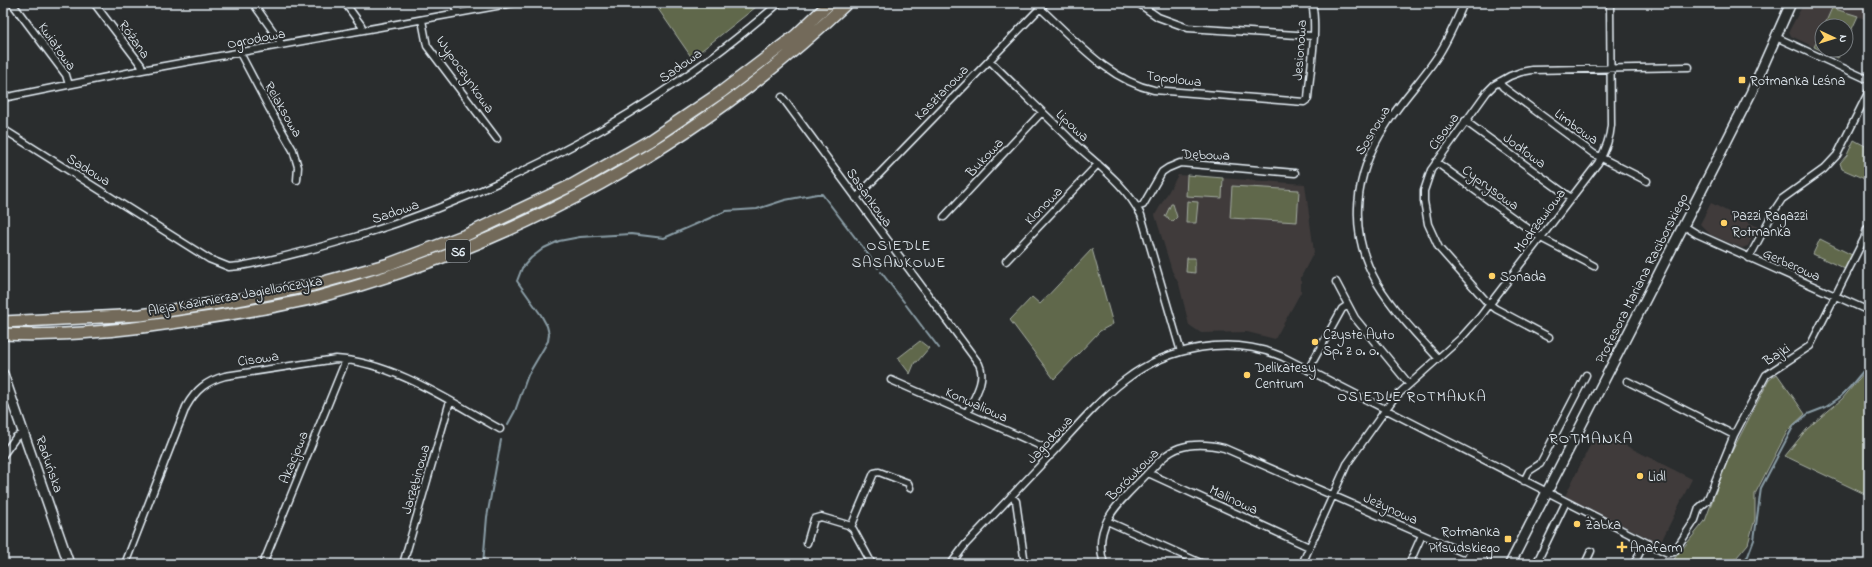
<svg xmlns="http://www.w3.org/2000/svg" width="1872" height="567" viewBox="0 0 1872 567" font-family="'Indie Flower',sans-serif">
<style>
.built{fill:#3f3b3b}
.green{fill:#61674c;stroke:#a4aca2}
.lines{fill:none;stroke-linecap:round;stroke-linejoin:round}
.stream{stroke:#8a9da6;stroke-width:2}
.street-casing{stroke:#e8f1f8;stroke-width:9}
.secondary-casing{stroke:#e8f1f8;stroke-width:12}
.highway-casing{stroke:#e8f1f8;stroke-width:14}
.street{stroke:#2a2d2e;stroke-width:6}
.secondary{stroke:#2a2d2e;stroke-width:9}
.highway{stroke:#736b5a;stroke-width:11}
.poi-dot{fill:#ffd166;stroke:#2a2d2e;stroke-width:1.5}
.labels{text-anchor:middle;stroke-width:4;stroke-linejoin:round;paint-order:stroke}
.shield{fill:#2a2d2e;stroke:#afb6bb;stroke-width:1}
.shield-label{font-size:13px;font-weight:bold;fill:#e8f1f8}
.street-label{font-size:14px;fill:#e8f1f8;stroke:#2a2d2e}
.poi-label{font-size:14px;fill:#e8f1f8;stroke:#2a2d2e;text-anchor:start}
.neighbourhood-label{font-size:15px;letter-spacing:1px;fill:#e8f1f8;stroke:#2a2d2e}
.quarter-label{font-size:16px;letter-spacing:1px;fill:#e8f1f8;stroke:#2a2d2e}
</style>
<rect width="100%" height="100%" fill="#2a2d2e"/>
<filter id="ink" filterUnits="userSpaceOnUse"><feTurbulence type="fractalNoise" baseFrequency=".025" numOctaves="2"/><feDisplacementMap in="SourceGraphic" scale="8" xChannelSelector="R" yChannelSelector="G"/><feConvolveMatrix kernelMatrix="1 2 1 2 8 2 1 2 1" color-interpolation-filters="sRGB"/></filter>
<g filter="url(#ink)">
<!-- built -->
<path class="built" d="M1804 3H1864L1869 6V12L1865 19 1832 8 1824 26H1822V30L1814 47 1791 36 1789 31Z
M1178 175 1305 184 1314 252 1301 277V292L1275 339 1247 332 1201 333 1189 325 1179 284 1172 271 1155 215Z
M1711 203 1758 227 1748 246 1742 248 1711 235 1700 224Z
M1597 431 1692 479 1660 544 1565 496Z"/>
<!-- green -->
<path class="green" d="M654 3H761L692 58Z
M1832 8 1858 16 1846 42V26H1824Z
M1822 30V50H1842L1838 58 1814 47Z
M1854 140 1869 148V181L1842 169 1840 163 1847 155Z
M1187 175 1223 178 1222 198 1186 196Z
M1232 186 1299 190 1297 222 1230 218Z
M1187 201 1198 202 1196 223H1186Z
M1171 204H1173L1177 217 1173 221 1169 220 1168 217H1165Z
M1820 239 1852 255 1845 269 1813 254Z
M1092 249 1113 324 1100 331 1054 379 1010 320 1032 297 1040 304Z
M1187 258H1195V273L1186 272Z
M920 341 929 348 917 362H915L910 374 898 358Z
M1869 367V496L1785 456 1807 429 1842 399Z
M1777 374 1805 414 1788 430 1755 494V519L1748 544 1731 564H1682L1674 559 1705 521 1726 463 1769 380Z"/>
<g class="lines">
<!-- stream -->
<path class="stream" d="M859 242 878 268
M881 272 904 302
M906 305 924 329
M926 331 939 348
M508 424 515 411 528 375 548 341 549 334 547 326 541 315 517 281 522 268 531 258 544 248 559 241 580 237 631 234 664 238 726 211 757 209 785 200 817 194H822L857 240
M483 564 487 517 501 440
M1741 564 1748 556 1754 540 1761 488 1794 425 1808 414 1826 407 1839 398 1850 387 1869 364"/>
<defs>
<path id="street" d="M12 3 66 75 69 85
M94 3 141 65 142 70
M253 3 280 41 281 45
M345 3 361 25 363 30
M454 3 459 13
M1138 3 1158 17 1188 28 1313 36
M1040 8C1074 39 1108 80 1154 90L1304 102 1308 99C1310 69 1318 31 1312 3
M422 20 427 46 497 139
M1776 37 1869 80
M240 53 269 108 293 150 298 167 297 180
M990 61C1018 89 1047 116 1075 144 1099 166 1126 185 1141 215L1181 352
M1499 82 1503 87 1594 154 1647 181
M782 97 979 364C987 380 973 399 967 413
M3 98 142 70 513 3
M1465 121 1571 198
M3 129 209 259 229 267 240 266C279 259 318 248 355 237 511 189 656 110 779 3
M1436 162 1541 238 1594 266
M856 198 1045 3
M1137 207 1143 205 1162 172 1168 168 1180 163 1295 173
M944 217 1042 112
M1684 226 1697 234 1869 311
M1749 258 1774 211 1782 199 1824 169 1837 155 1869 91
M1006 261 1098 164
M1336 282 1355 318 1409 384
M1549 337 1496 309 1487 302 1439 248 1428 224 1424 201V191L1431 170 1487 92 1494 85 1510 76 1521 72 1532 70 1689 67
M1438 358C1417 335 1393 310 1377 283 1347 231 1354 174 1386 125 1401 101 1421 81 1437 57 1448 41 1456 21 1464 3
M1308 370 1342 309 1348 305
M891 380 1012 433 1043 447 1050 456
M1627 381 1734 435
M3 455 16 437 24 433
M1148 473 1309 547
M1524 481 1529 471 1540 464 1586 375
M1011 496 1016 501 1025 564
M1107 521 1203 564
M851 527 874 473 879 472 908 483 910 488
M807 543 814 519 821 517 848 525 853 529 872 564
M125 564 186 407C196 389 207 381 225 376L336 359C393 362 451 402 500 429
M263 564 346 360
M403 564 450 401
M951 564 965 545C995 513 1025 482 1055 450 1077 426 1099 400 1125 380 1169 346 1231 335 1283 357L1651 545 1668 553 1674 552 1695 520 1699 508 1707 501 1734 435 1766 375 1810 346 1864 239 1867 229
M1104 564C1091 524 1121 501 1146 475 1155 466 1165 453 1179 448 1194 443 1208 444 1224 448L1462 552
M1302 564 1347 464 1386 409 1394 398 1461 338 1480 317 1598 163C1605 151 1610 140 1611 125L1610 3
M1409 564 1422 535
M1536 564 1566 502
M1585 564 1591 551
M1634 564 1645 542"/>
<path id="secondary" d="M3 374 69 564
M1510 564 1716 162 1751 93 1791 3"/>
<path id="highway" d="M3 322 141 315 243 299 313 285 389 264 466 235 572 185 649 141 720 93 795 36 830 3
M3 334C68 337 134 329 198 319 238 313 278 307 318 297 516 245 698 144 847 3"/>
</defs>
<!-- street casing -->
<use href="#street" class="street-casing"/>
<!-- secondary casing -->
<use href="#secondary" class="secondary-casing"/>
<!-- highway casing -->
<use href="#highway" class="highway-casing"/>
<!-- street -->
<use href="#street" class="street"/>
<!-- secondary -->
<use href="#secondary" class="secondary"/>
<!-- highway -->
<use href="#highway" class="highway"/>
</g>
</g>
<!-- markers -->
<g class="poi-dot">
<rect x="1738" y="76" width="8" height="8" rx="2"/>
<circle cx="1724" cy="223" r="4"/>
<circle cx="1492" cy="276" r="4"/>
<circle cx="1315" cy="342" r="4"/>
<circle cx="1247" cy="375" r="4"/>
<circle cx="1640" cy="476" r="4"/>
<circle cx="1577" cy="524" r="4"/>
<rect x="1504" y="535" width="8" height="8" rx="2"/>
<path d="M1620 541h4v4h4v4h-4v4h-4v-4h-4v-4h4z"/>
</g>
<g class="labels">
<!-- shield labels -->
<rect class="shield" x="446" y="240" width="24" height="22" rx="3"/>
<g class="shield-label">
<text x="458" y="256">S6</text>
</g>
<!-- street labels -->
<g class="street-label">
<text transform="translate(256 38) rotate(-11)" y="5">Ogrodowa</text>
<text transform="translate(135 39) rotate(54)" y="5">Różana</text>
<text transform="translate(58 46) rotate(55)" y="5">Kwiatowa</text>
<text transform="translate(1299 50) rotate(-86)" y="5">Jesionowa</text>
<text transform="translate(680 65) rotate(-35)" y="5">Sadowa</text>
<text transform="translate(466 74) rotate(55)" y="5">Wypoczynkowa</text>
<text transform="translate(1174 78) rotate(7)" y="5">Topolowa</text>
<text transform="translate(941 92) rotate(-46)" y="5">Kasztanowa</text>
<text transform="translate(284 109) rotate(60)" y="5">Relaksowa</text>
<text transform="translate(1073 125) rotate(43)" y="5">Lipowa</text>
<text transform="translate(1577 126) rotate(36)" y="5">Limbowa</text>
<text transform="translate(1372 130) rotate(-59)" y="5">Sosnowa</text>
<text transform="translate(1443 131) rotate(-54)" y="5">Cisowa</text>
<text transform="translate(1525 150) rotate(36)" y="5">Jodłowa</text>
<text transform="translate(1206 154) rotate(2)" y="5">Dębowa</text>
<text transform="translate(984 157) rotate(-47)" y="5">Bukowa</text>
<text transform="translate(89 169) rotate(32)" y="5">Sadowa</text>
<text transform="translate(1491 187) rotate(36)" y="5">Cyprysowa</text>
<text transform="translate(870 197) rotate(54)" y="5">Sasankowa</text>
<text transform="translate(1043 205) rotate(-46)" y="5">Klonowa</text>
<text transform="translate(395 211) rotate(-19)" y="5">Sadowa</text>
<text transform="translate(1539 220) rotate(-53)" y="5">Modrzewiowa</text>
<text transform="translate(1792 264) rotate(24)" y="5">Gerberowa</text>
<text transform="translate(1641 278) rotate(-63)" y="5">Profesora Mariana Raciborskiego</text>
<text transform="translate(235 295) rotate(-10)" y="5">Aleja Kazimierza Jagiellończyka</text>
<text transform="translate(1776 354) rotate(-33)" y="5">Bajki</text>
<text transform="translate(258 358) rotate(-8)" y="5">Cisowa</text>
<text transform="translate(977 404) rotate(24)" y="5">Konwaliowa</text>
<text transform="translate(1049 439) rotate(-47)" y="5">Jagodowa</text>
<text transform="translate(293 457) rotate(-68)" y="5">Akacjowa</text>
<text transform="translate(50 464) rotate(71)" y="5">Raduńska</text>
<text transform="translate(1132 474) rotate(-45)" y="5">Borówkowa</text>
<text transform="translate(415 479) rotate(-74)" y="5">Jarzębinowa</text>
<text transform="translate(1234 499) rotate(25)" y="5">Malinowa</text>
<text transform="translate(1391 508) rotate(24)" y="5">Jeżynowa</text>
</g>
<!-- poi labels -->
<g class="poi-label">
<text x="1750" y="85">Rotmanka Leśna</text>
<text x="1732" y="220">Pazzi Ragazzi<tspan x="1732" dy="16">Rotmanka</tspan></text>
<text x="1500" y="281">Sonada</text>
<text x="1323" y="339">Czyste Auto<tspan x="1323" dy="16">Sp. z o. o.</tspan></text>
<text x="1255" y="372">Delikatesy<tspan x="1255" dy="16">Centrum</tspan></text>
<text x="1648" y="481">Lidl</text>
<text x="1585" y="529">Żabka</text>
<text x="1500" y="536" text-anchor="end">Rotmanka<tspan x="1500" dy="16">Piłsudskiego</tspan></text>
<text x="1630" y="552">Anafarm</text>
</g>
<!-- neighbourhood labels -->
<g class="neighbourhood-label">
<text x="899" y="250">OSIEDLE<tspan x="899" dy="17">SASANKOWE</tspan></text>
<text x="1412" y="401">OSIEDLE ROTMANKA</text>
</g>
<!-- quarter labels -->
<g class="quarter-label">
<text x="1591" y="443">ROTMANKA</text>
</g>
</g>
<!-- margin -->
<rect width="1872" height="567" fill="none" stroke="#2a2d2e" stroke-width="16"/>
<rect x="8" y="8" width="1856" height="551" fill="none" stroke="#e8f1f8" stroke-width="1.5" filter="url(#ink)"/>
<!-- north arrow -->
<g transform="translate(1834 38) rotate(94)"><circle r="19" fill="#2a2d2e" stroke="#767b7f"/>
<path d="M0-3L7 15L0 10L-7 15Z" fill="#ffd166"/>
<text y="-6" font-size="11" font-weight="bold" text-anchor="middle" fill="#e8f1f8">N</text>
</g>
</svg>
